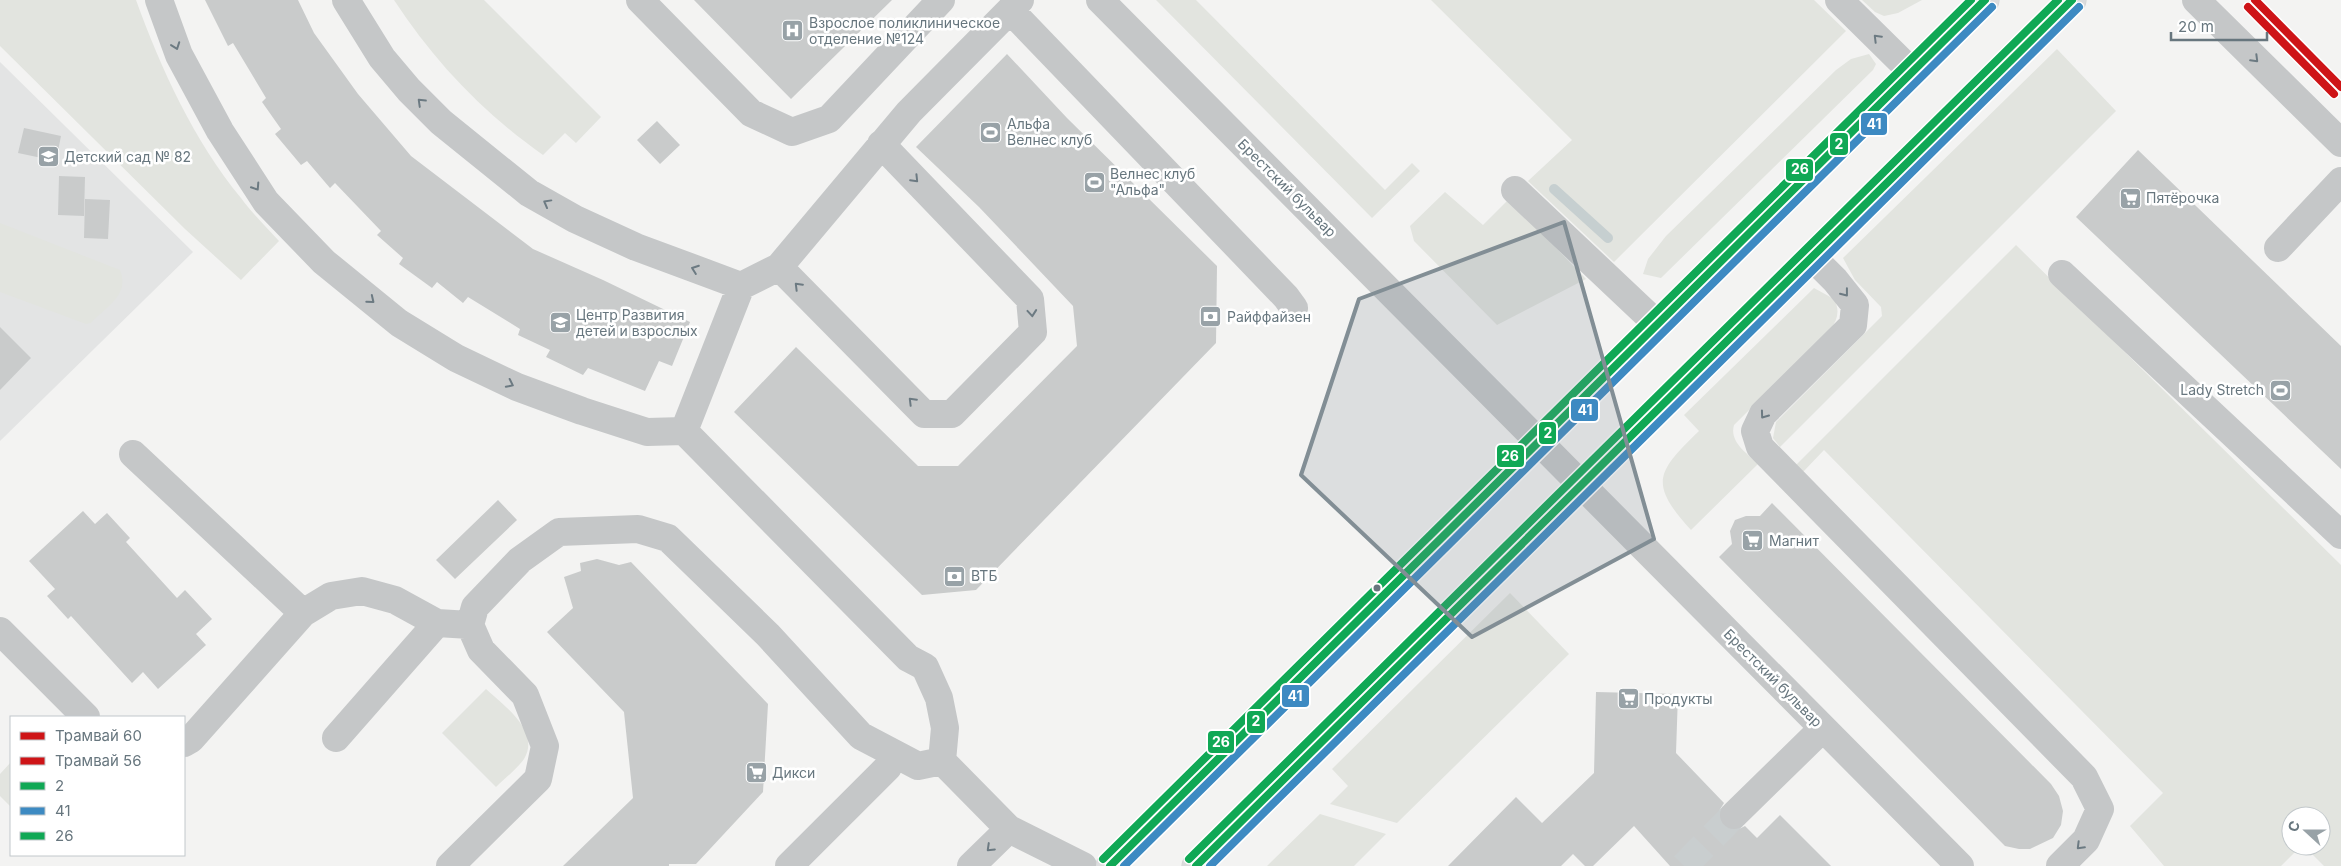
<svg xmlns="http://www.w3.org/2000/svg" width="2341" height="866" viewBox="0 0 2341 866" font-family="Inter,sans-serif">
<style>
.built{fill:#e3e4e4}
.green{fill:#e2e4df}
.lines{fill:none;stroke-linecap:round;stroke-linejoin:round}
.stream{stroke:#c6cfd0;stroke-width:10}
.building{fill:#c9cbcb}
.minor-tunnel{stroke:#c9cecf;stroke-width:28;stroke-dasharray:28 14;stroke-linecap:butt}
.major-casing{stroke:#cecfcf;stroke-width:29}
.minor{stroke:#c5c7c8;stroke-width:28}
.major{stroke:#dbdcdd;stroke-width:28}
.bus-1-casing{stroke:#fff;stroke-width:11}
.bus-2-casing{stroke:#fff;stroke-width:11}
.bus-3-casing{stroke:#fff;stroke-width:11}
.bus-1{stroke:#10a855;stroke-width:8}
.bus-2{stroke:#3d8ac2;stroke-width:8}
.bus-3{stroke:#10a855;stroke-width:8}
.tram-1-casing{stroke:#fff;stroke-width:11}
.tram-2-casing{stroke:#fff;stroke-width:11}
.tram-1{stroke:#ce1417;stroke-width:8}
.tram-2{stroke:#ce1417;stroke-width:8}
.oneway{stroke:#6c7a82}
.marked{fill:#828e95;fill-opacity:0.2;stroke:#828e95;stroke-width:4;stroke-linejoin:round}
.bus-dot{fill:#67767e;stroke:#fff;stroke-width:2}
.labels{text-anchor:middle;stroke-width:5;stroke-linejoin:round;paint-order:stroke}
.poi-label{font-size:14px;fill:#67767e;stroke:#fff;text-anchor:start}
.street-label{font-size:14px;fill:#67767e;stroke:#fff}
.line-badge{stroke:#fff;stroke-width:2}
.badge-label{font-size:14px;text-anchor:middle;font-weight:bold;fill:#fff}
</style>
<rect width="100%" height="100%" fill="#f3f3f2"/>
<!-- built -->
<path class="built" d="M0 62 193 252 0 441Z"/>
<!-- green -->
<path class="green" d="M0 0H136C161 69 194 141 241 198 252 213 266 227 279 241L241 280 185 229 0 46Z
M394 0H484L601 117 576 143 565 133 543 155C483 113 434 61 394 0Z
M1156 0H1196L1385 190 1412 163 1420 171 1372 218Z
M1431 0H1814L1846 31 1614 262 1528 181 1572 140Z
M1862 0H1922L1898 13 1884 16 1875 12Z
M2057 49 2116 111 1780 447 1773 438 1776 422 1882 316 1881 307 1855 280 1843 258Z
M1869 54 1876 64 1873 70 1661 278 1643 274 1648 259 1666 236 1836 70 1851 59Z
M1445 192 1483 225 1509 199 1586 279 1497 325 1414 241 1410 226Z
M0 223 120 270C130 295 107 306 91 323L86 324 0 292Z
M2016 245 2341 565V866H2324L2304 846H2321V816H2291V846H2301L2281 866H2164L2130 826 2163 793 1824 450 1803 472 1796 465Z
M1814 288 1834 299C1840 310 1838 320 1830 330L1734 425C1729 442 1747 453 1758 464L1691 530C1648 483 1657 472 1699 431L1684 415Z
M1510 593 1569 654 1397 823 1330 804 1348 786 1332 769Z
M486 689C503 705 541 731 524 759 517 769 505 778 496 787L442 733Z
M11 762V807L0 796V774Z
M1320 814 1386 834 1354 866H1267Z"/>
<g class="lines">
<!-- stream -->
<path class="stream" d="M1554 189 1608 238"/>
</g>
<!-- building -->
<path class="building" d="M205 0H298L314 33 358 94 411 156 533 249 603 280 690 322 672 366 659 361 645 391 588 368 583 375 546 357 550 350 518 335 520 329 468 297 463 303 437 282 432 288 399 264 403 258 377 235 381 231 335 183 330 188 307 161 301 165 275 134 281 129 262 102 266 98 233 43 228 46Z
M694 0H892L791 99Z
M1007 54 1067 118 1217 266 1216 343 976 590 922 595 734 412 796 347 918 466H958L1077 346 1073 306 979 207 916 147Z
M657 121 680 145 660 164 637 140Z
M24 128 61 136 56 161 18 153Z
M2138 150 2341 346V469L2076 217Z
M59 176 85 177 84 216 58 215Z
M85 199 110 200 108 239 84 238Z
M0 327 31 358 0 390Z
M498 500 517 520 455 579 436 560Z
M1772 503 2051 784 2059 796 2063 811 2061 825 2053 838 2030 849H2019L2005 846 1719 557 1732 544 1730 531 1735 520 1746 516H1760Z
M83 511 95 524 107 513 130 538 126 542 177 598 185 590 212 619 196 634 206 645 158 689 143 672 132 683 71 616 68 619 47 596 55 589 29 561Z
M597 559 619 565 631 562 768 704 763 792 696 864H669V866H563L633 798 624 712 547 632 573 608 564 577 581 571 580 563Z
M1596 692 1678 694 1676 753 1724 803 1719 811V818L1723 826 1729 830H1737L1745 826 1757 838 1780 815 1831 866H1670L1634 826 1593 866H1585L1573 854 1561 866H1448L1516 797 1542 823 1594 773Z"/>
<g class="lines">
<!-- minor-tunnel -->
<path class="minor-tunnel" d="M1684 866 1734 815"/>
<defs>
<path id="major" d="M1110 866 1985 0
M1196 866 2072 0"/>
</defs>
<!-- major casing -->
<use href="#major" class="major-casing"/>
<!-- minor -->
<path class="minor" d="M159 0 179 55 220 131 266 202 324 262 399 323 456 358 517 387 582 411 647 432 684 431
M346 0 382 58 409 90 441 122 529 193 575 219 636 247 741 286
M640 0 751 113 792 132 829 119 941 0
M1020 0 909 112 779 267 741 286 684 431 908 658 925 667 939 698 945 728 942 761 1009 829 1083 866
M1100 0 1960 866
M1839 0 1912 72
M2196 0 2341 143
M1010 10 1286 297 1294 308
M1515 190 1657 324
M2278 248 2341 181
M1812 257 1835 280 1855 305 1853 325 1763 414 1755 431 1760 447 2084 777 2100 809 2086 840 2060 866
M779 267 924 414H952L1033 332 1030 299 881 144
M2062 274 2341 535
M133 454 303 613
M0 631 86 717
M336 738 437 623
M184 743 191 739 303 613 331 596 362 591 395 600 437 623 470 625
M1734 815 1823 728
M450 866 538 779 545 746 525 695 481 650 470 625 475 607 520 560 559 532 638 529 668 538 768 635 861 736 918 766 942 761
M789 866 888 767
M971 866 1009 829"/>
<!-- major -->
<use href="#major" class="major"/>
<defs>
<path id="bus-1" d="M1110 866 1985 0
M1196 866 2072 0"/>
<path id="bus-2" d="M1124 866 1992 7
M1210 866 2079 7"/>
<path id="bus-3" d="M1103 859 1971 0
M1189 859 2058 0"/>
</defs>
<!-- bus-1 casing -->
<use href="#bus-1" class="bus-1-casing"/>
<!-- bus-2 casing -->
<use href="#bus-2" class="bus-2-casing"/>
<!-- bus-3 casing -->
<use href="#bus-3" class="bus-3-casing"/>
<!-- bus-1 -->
<use href="#bus-1" class="bus-1"/>
<!-- bus-2 -->
<use href="#bus-2" class="bus-2"/>
<!-- bus-3 -->
<use href="#bus-3" class="bus-3"/>
<defs>
<path id="tram-1" d="M2255 0 2341 87"/>
<path id="tram-2" d="M2248 7 2334 94"/>
</defs>
<!-- tram-1 casing -->
<use href="#tram-1" class="tram-1-casing"/>
<!-- tram-2 casing -->
<use href="#tram-2" class="tram-2-casing"/>
<!-- tram-1 -->
<use href="#tram-1" class="tram-1"/>
<!-- tram-2 -->
<use href="#tram-2" class="tram-2"/>
</g>
<!-- one-way arrows -->
<defs><path id="oneway-chevron" d="M-2-3.5L2.5 0L-2 3.5" fill="none" stroke-width="1.6" stroke-linecap="round" stroke-linejoin="round" transform="scale(1.25)"/></defs>
<g class="oneway">
<use href="#oneway-chevron" transform="translate(1877 38) rotate(-135)"/>
<use href="#oneway-chevron" transform="translate(176 46) rotate(70)"/>
<use href="#oneway-chevron" transform="translate(2255 59) rotate(45)"/>
<use href="#oneway-chevron" transform="translate(421 102) rotate(-136)"/>
<use href="#oneway-chevron" transform="translate(915 179) rotate(46)"/>
<use href="#oneway-chevron" transform="translate(256 187) rotate(57)"/>
<use href="#oneway-chevron" transform="translate(547 203) rotate(-151)"/>
<use href="#oneway-chevron" transform="translate(695 269) rotate(-160)"/>
<use href="#oneway-chevron" transform="translate(798 286) rotate(-135)"/>
<use href="#oneway-chevron" transform="translate(1845 293) rotate(52)"/>
<use href="#oneway-chevron" transform="translate(371 300) rotate(39)"/>
<use href="#oneway-chevron" transform="translate(1032 313) rotate(85)"/>
<use href="#oneway-chevron" transform="translate(510 384) rotate(26)"/>
<use href="#oneway-chevron" transform="translate(912 401) rotate(-135)"/>
<use href="#oneway-chevron" transform="translate(1764 415) rotate(126)"/>
<use href="#oneway-chevron" transform="translate(2080 846) rotate(135)"/>
<use href="#oneway-chevron" transform="translate(990 848) rotate(136)"/>
</g>
<!-- marked area -->
<path class="marked" d="M1564 222 1654 539 1472 637 1301 475 1359 299Z"/>
<!-- icons -->
<defs>
<symbol id="hospital-square" viewBox="-11 -11 22 22"><rect x="-9" y="-9" width="18" height="18" rx="4" fill="#98a2a7" stroke="#fff"/><path d="M-5-5h3v3.5h4V-5h3V5h-3V1.5h-4V5h-3Z" fill="#fff"/></symbol>
<symbol id="stadium-square" viewBox="-11 -11 22 22"><rect x="-9" y="-9" width="18" height="18" rx="4" fill="#98a2a7" stroke="#fff"/><path d="M0-5a6.5 5 0 1 0 0 10a6.5 5 0 1 0 0-10ZM-3.5-1.8h7v3.6h-7Z" fill="#fff"/></symbol>
<symbol id="school-square" viewBox="-11 -11 22 22"><rect x="-9" y="-9" width="18" height="18" rx="4" fill="#98a2a7" stroke="#fff"/><path d="M0-5L7-2L0 1L-7-2ZM-4 1L0 2.5L4 1V4Q0 6-4 4Z" fill="#fff"/></symbol>
<symbol id="supermarket-square" viewBox="-11 -11 22 22"><rect x="-9" y="-9" width="18" height="18" rx="4" fill="#98a2a7" stroke="#fff"/><path d="M-6-5.5h2.5l.6 2H6L4.5 2H-2.5L-4.4-4H-6ZM-1.5 3.2a1.3 1.3 0 1 0 .1 0ZM3 3.2a1.3 1.3 0 1 0 .1 0Z" fill="#fff"/></symbol>
<symbol id="bank-square" viewBox="-11 -11 22 22"><rect x="-9" y="-9" width="18" height="18" rx="4" fill="#98a2a7" stroke="#fff"/><path d="M-6-4H6V4H-6ZM0-2.3a2.3 2.3 0 1 0 0 4.6a2.3 2.3 0 1 0 0-4.6Z" fill="#fff"/></symbol>
<symbol id="university-square" viewBox="-11 -11 22 22"><rect x="-9" y="-9" width="18" height="18" rx="4" fill="#98a2a7" stroke="#fff"/><path d="M0-5L7-2L0 1L-7-2ZM-4 1L0 2.5L4 1V4Q0 6-4 4Z" fill="#fff"/></symbol>
</defs>
<g fill-rule="evenodd">
<use href="#hospital-square" x="780" y="18" width="25" height="25"/>
<use href="#stadium-square" x="978" y="120" width="25" height="25"/>
<use href="#school-square" x="36" y="144" width="25" height="25"/>
<use href="#stadium-square" x="1082" y="170" width="25" height="25"/>
<use href="#supermarket-square" x="2118" y="186" width="25" height="25"/>
<use href="#bank-square" x="1198" y="304" width="25" height="25"/>
<use href="#university-square" x="548" y="310" width="25" height="25"/>
<use href="#stadium-square" x="2268" y="378" width="25" height="25"/>
<use href="#supermarket-square" x="1740" y="528" width="25" height="25"/>
<use href="#bank-square" x="942" y="564" width="25" height="25"/>
<use href="#supermarket-square" x="1616" y="686" width="25" height="25"/>
<use href="#supermarket-square" x="744" y="760" width="25" height="25"/>
</g>
<!-- markers -->
<circle class="bus-dot" cx="1377" cy="588" r="4.5"/>
<g class="labels">
<!-- poi labels -->
<g class="poi-label">
<text x="809" y="28">Взрослое поликлиническое<tspan x="809" dy="16">отделение №124</tspan></text>
<text x="1007" y="129">Альфа<tspan x="1007" dy="16">Велнес клуб</tspan></text>
<text x="64" y="162">Детский сад № 82</text>
<text x="1110" y="179">Велнес клуб<tspan x="1110" dy="16">"Альфа"</tspan></text>
<text x="2146" y="203">Пятёрочка</text>
<text x="576" y="320">Центр Развития<tspan x="576" dy="16">детей и взрослых</tspan></text>
<text x="1227" y="322">Райффайзен</text>
<text x="2264" y="395" text-anchor="end">Lady Stretch</text>
<text x="1769" y="546">Магнит</text>
<text x="971" y="581">ВТБ</text>
<text x="1644" y="704">Продукты</text>
<text x="772" y="778">Дикси</text>
</g>
<!-- street labels -->
<g class="street-label">
<text transform="translate(1287 188) rotate(45)" y="5">Брестский бульвар</text>
<text transform="translate(1773 678) rotate(45)" y="5">Брестский бульвар</text>
</g>
</g>
<g class="line-badge">
<rect x="1860" y="112" width="28" height="24" rx="5" fill="#3d8ac2"/>
<rect x="1829" y="132" width="20" height="24" rx="5" fill="#10a855"/>
<rect x="1785" y="158" width="29" height="24" rx="5" fill="#10a855"/>
<rect x="1570" y="398" width="29" height="24" rx="5" fill="#3d8ac2"/>
<rect x="1538" y="421" width="19" height="24" rx="5" fill="#10a855"/>
<rect x="1496" y="444" width="29" height="24" rx="5" fill="#10a855"/>
<rect x="1281" y="684" width="29" height="24" rx="5" fill="#3d8ac2"/>
<rect x="1246" y="710" width="20" height="24" rx="5" fill="#10a855"/>
<rect x="1207" y="730" width="28" height="24" rx="5" fill="#10a855"/>
</g>
<g class="badge-label">
<text x="1874" y="129">41</text>
<text x="1839" y="149">2</text>
<text x="1800" y="174">26</text>
<text x="1585" y="415">41</text>
<text x="1548" y="438">2</text>
<text x="1510" y="461">26</text>
<text x="1295" y="701">41</text>
<text x="1256" y="726">2</text>
<text x="1221" y="747">26</text>
</g>
<!-- legend -->
<rect x="10" y="716" width="175" height="140" fill="#ffffff" stroke="#c2c8cb"/>
<rect x="20" y="732" width="25" height="8" fill="#ce1417" stroke="#c2c8cb"/>
<text x="55" y="741" font-size="15" fill="#67767e">Трамвай 60</text>
<rect x="20" y="757" width="25" height="8" fill="#ce1417" stroke="#c2c8cb"/>
<text x="55" y="766" font-size="15" fill="#67767e">Трамвай 56</text>
<rect x="20" y="782" width="25" height="8" fill="#10a855" stroke="#c2c8cb"/>
<text x="55" y="791" font-size="15" fill="#67767e">2</text>
<rect x="20" y="807" width="25" height="8" fill="#3d8ac2" stroke="#c2c8cb"/>
<text x="55" y="816" font-size="15" fill="#67767e">41</text>
<rect x="20" y="832" width="25" height="8" fill="#10a855" stroke="#c2c8cb"/>
<text x="55" y="841" font-size="15" fill="#67767e">26</text>
<!-- north arrow -->
<g transform="translate(2306 831) rotate(291)"><circle r="24" fill="#ffffff" stroke="#c2c8cb"/>
<path d="M0-4L9 19L0 12L-9 19Z" fill="#98a2a7"/>
<text y="-8" font-size="14" font-weight="bold" text-anchor="middle" fill="#67767e">С</text>
</g>
<!-- scale -->
<path d="M2171 32v8h96v-8" fill="none" stroke="#67767e" stroke-width="2.5"/>
<text x="2178" y="32" font-size="15" fill="#67767e" stroke="#ffffff" stroke-width="4" paint-order="stroke">20 m</text>
</svg>
